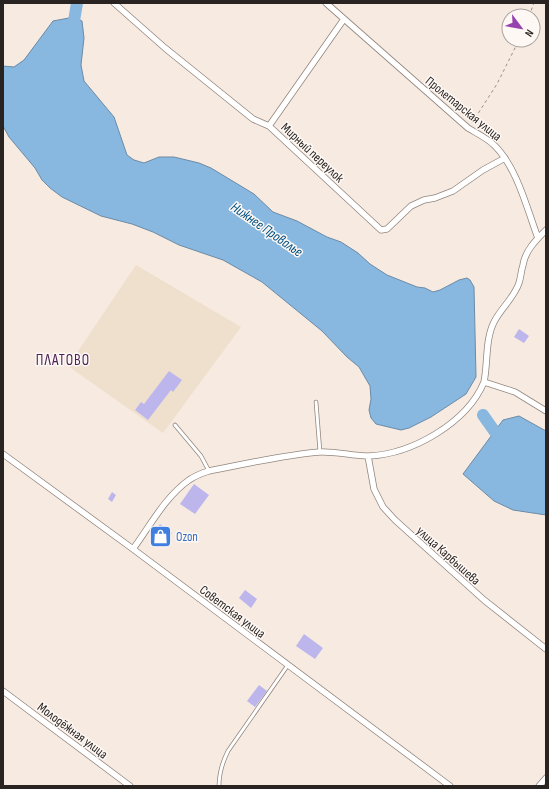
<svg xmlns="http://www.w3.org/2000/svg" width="549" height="789" viewBox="0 0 549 789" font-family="'Sofia Sans Condensed',sans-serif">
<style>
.education{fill:#efe0cd}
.water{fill:#88b7df;stroke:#6c8ba6}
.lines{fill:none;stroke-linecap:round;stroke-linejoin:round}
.river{stroke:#88b7df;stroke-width:12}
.building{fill:#bcb6ec}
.lane-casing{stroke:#91857d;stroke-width:4.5}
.street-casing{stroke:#91857d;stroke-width:7}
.path{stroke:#99908a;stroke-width:1;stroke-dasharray:3 3;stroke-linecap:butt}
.lane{stroke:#fff;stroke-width:3}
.street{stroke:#fff;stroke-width:5.5}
.labels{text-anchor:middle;stroke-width:3;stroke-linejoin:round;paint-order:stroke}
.street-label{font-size:13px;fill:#292421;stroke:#fef8f5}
.shop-label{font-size:13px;fill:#366cbe;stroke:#fef8f5;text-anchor:start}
.water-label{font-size:14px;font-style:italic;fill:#025183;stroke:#fef8f5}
.quarter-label{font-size:15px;letter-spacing:1px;fill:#4b2156;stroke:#fef8f5}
</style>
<rect width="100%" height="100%" fill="#f7eae1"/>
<!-- education -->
<path class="education" d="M136 265 241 327 163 433 68 366Z"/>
<!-- water -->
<path class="water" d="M74 17 82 21 84 38 81 65 84 81 114 117 127 155 134 160 144 163 159 157H174L199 163 211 168 254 194 273 212 297 221 327 237 341 242 358 253 370 264 387 275 417 287 425 288 433 292 440 290 459 280 467 278 470 280 474 287 476 377 466 394 431 417 409 428 401 430 376 424 371 418 369 410 371 399 370 386 359 367 347 357 322 331 262 282 223 260 179 245 153 232 132 224 101 216 62 197 50 188 42 180 35 168 9 137 3 126V66L14 67 24 60 53 21Z
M519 416 546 431V515L513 510 494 501 463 474 503 420Z"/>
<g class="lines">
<!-- river -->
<path class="river" d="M72 33 77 3
M483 415 495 432 509 440"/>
</g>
<!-- building -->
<path class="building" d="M519 329 529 336 524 343 514 337Z
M169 371 182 380 173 392 171 390 148 420 135 410 141 402 144 404Z
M194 484 209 495 195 514 180 504Z
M112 492 116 495 112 502 108 499Z
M160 524 172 533 165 544 152 535Z
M245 590 257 599 251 608 239 598Z
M304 634 323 648 315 659 296 646Z
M259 685 267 691 255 707 247 701Z"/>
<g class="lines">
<defs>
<path id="lane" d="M316 402 320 452
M175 425 201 456 209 471
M219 786C219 773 222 763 228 751L288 665"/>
<path id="street" d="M114 3 165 48 253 119 269 126 381 230 387 229 411 206 424 200 435 198 453 191 483 170 505 158
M326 3 468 128C476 133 487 138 494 145 517 167 527 209 538 238
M269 126 344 19
M546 230C536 240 525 251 523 265 521 271 521 277 519 283 514 298 501 308 494 322 485 340 488 363 484 382L515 392 546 411
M3 454 133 549 450 786
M368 456 374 489 383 507 395 520 484 600 546 649
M133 549C150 526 165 497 189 480 195 476 202 473 209 471 245 464 283 455 320 452 336 451 352 456 369 456 412 454 467 423 484 382
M3 691 130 786
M539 786 546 778"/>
</defs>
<!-- lane casing -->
<use href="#lane" class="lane-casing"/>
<!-- street casing -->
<use href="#street" class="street-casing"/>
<!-- path -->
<path class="path" d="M529 16 534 3
M472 123 497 84 519 40"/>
<!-- lane -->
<use href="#lane" class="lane"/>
<!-- street -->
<use href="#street" class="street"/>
</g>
<!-- icons -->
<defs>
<symbol id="shop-square" viewBox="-11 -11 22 22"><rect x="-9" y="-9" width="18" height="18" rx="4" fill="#3f7fe0" stroke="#fef8f5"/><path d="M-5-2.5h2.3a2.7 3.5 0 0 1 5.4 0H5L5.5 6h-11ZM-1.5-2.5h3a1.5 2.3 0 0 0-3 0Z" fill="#fff"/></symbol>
</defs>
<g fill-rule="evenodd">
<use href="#shop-square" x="148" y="524" width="25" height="25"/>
</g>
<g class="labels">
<!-- street labels -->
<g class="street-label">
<text transform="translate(464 108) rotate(39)" y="5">Пролетарская улица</text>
<text transform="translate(313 152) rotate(43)" y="5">Мирный переулок</text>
<text transform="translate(449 555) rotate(42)" y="5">улица Карбышева</text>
<text transform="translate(233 611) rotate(37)" y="5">Советская улица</text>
<text transform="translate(73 730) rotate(37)" y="5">Молодёжная улица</text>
</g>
<!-- shop labels -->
<g class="shop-label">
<text x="176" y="541">Ozon</text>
</g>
<!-- water labels -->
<g class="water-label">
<text transform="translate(267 229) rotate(35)" y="5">Нижнее Провалье</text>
</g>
<!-- quarter labels -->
<g class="quarter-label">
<text x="63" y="365">ПЛАТОВО</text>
</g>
</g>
<!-- border -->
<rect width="549" height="789" fill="none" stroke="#292421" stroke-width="8"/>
<!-- north arrow -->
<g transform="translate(521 28) rotate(122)"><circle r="19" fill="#fef8f5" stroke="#a9a3a0"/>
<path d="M0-3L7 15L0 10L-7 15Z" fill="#9842ae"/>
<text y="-6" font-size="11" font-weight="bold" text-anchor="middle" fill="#292421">N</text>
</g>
</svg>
